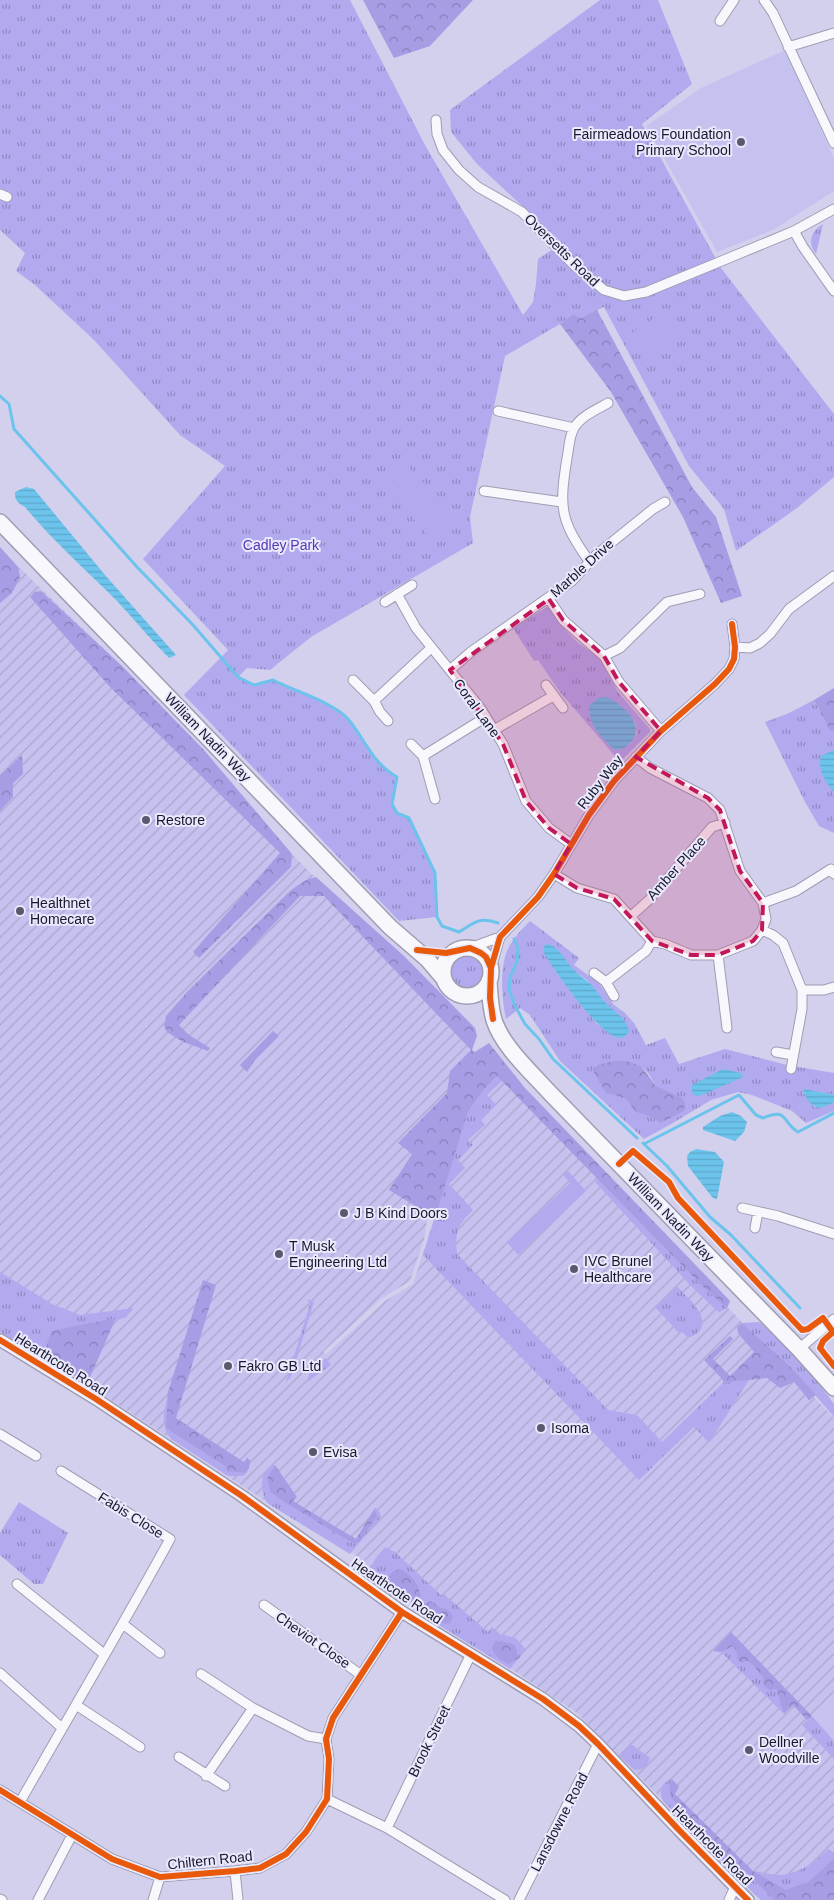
<svg xmlns="http://www.w3.org/2000/svg" width="834" height="1900" viewBox="0 0 834 1900" font-family="Arial,sans-serif">
<style>
.built{fill:#c5c2f0}
.industrial{fill:url(#industrial-furrows)}
.grass{fill:url(#grass-tufts);fill-rule:evenodd}
.forest{fill:url(#forest-crowns)}
.garden{fill:#b1aaef}
.water{fill:url(#water-rules)}
.lines{fill:none;stroke-linecap:round;stroke-linejoin:round}
.stream{stroke:#6cc3ec;stroke-width:3}
.minor-casing{stroke:#9e9db3;stroke-width:11}
.tertiary-casing{stroke:#9e9db3;stroke-width:14}
.primary-casing{stroke:#9e9db3;stroke-width:18}
.minor{stroke:#f8f8fc;stroke-width:9}
.tertiary{stroke:#f8f8fc;stroke-width:11}
.primary{stroke:#f8f8fc;stroke-width:15}
.cycleway-casing{stroke:#e9e9fe;stroke-width:9}
.cycleway{stroke:#e8590c;stroke-width:6}
.marked{fill:#c2185b;fill-opacity:0.2;stroke:#c2185b;stroke-width:4;stroke-dasharray:10 6;stroke-linejoin:round}
.poi-dot{fill:#5a586f;stroke:#e9e9fe;stroke-width:2}
.labels{text-anchor:middle;stroke-width:4;stroke-linejoin:round;paint-order:stroke}
.poi-label{font-size:14px;fill:#19182b;stroke:#e9e9fe;text-anchor:start}
.street-label{font-size:14px;fill:#19182b;stroke:#e9e9fe}
.park-label{font-size:14px;fill:#5537b5;stroke:#e9e9fe}
</style>
<defs>
<pattern id="industrial-furrows" width="10" height="10" patternUnits="userSpaceOnUse" patternTransform="scale(1.25)"><rect width="10" height="10" fill="#c5c2f0"/><path d="M-1 1l2-2M0 10L10 0M9 11l2-2" fill="none" stroke="#a9a6ce"/></pattern>
<pattern id="grass-tufts" width="24" height="20" patternUnits="userSpaceOnUse" patternTransform="scale(1.25)"><rect width="24" height="20" fill="#b1aaef"/><path d="M3 7l-1-3M5 7V3M7 7l1-3M15 17l-1-3M17 17v-4M19 17l1-3" fill="none" stroke="#8f89c2"/></pattern>
<pattern id="forest-crowns" width="20" height="18" patternUnits="userSpaceOnUse" patternTransform="scale(1.25)"><rect width="20" height="18" fill="#a69de5"/><path d="M2 6a3 3 0 1 1 6 0M12 15a3 3 0 1 1 6 0" fill="none" stroke="#867fba"/></pattern>
<pattern id="water-rules" width="6" height="5" patternUnits="userSpaceOnUse" patternTransform="scale(1.25)"><rect width="6" height="5" fill="#6cc3ec"/><path d="M0 2.5h6" fill="none" stroke="#5da7cb"/></pattern>
</defs>
<rect width="100%" height="100%" fill="#d2d0ed"/>
<!-- built -->
<path class="built" d="M785 50 834 158V191L773 230 717 252 646 126 701 88Z
M834 1694V1741L812 1716Z"/>
<!-- industrial -->
<path class="industrial" d="M0 548 34 582 122 666 203 749 292 854 471 1038 463 1103 428 1213 424 1240 410 1281 381 1299 324 1351 325 1355 385 1301 413 1284 468 1112 475 1052 479 1048 834 1418V1694L812 1716 834 1741V1900H761L577 1713 513 1670 437 1623 352 1553 279 1510 87 1384 0 1330V775L23 754 0 774Z"/>
<!-- grass -->
<path class="grass" d="M0 0H350L425 145 523 315 533 302 536 284 538 259 562 243 477 164 451 132 450 110 600 0H658L692 84 642 124 721 268 834 414V477L797 508 736 551 724 509 689 466 604 307 581 318 573 314 560 324 505 356 470 517 473 543 311 637 270 670 247 668 238 677 254 685 273 680C294 691 333 702 348 719 365 739 372 763 397 777L392 804 397 813 409 818 435 873 437 917 399 921 184 695 228 650 143 559 225 466 180 435 94 340 35 285 16 271 25 253 0 230Z
M823 224 816 254C807 243 811 231 823 224Z
M547 607 551 609 560 624 577 642 600 658 618 692 650 729V732L620 762 560 692 538 660 534 661 513 628ZM619 704 635 722 637 733 630 744 615 750 594 727Z
M814 700 830 731H834V833L819 826 805 802 765 722 787 714Z
M530 921 579 958 574 965 599 983 614 1005 624 1012 634 1023 646 1045 665 1038 679 1064 725 1049 787 1065 834 1073V1095L805 1089 803 1092 814 1107 834 1102V1111L806 1123 792 1111 752 1095 738 1092 711 1100 673 1123 644 1139 560 1061 530 1015 520 1008 506 1019C502 1000 499 967 508 949 513 938 522 929 530 921ZM556 949 573 970 588 981 605 1003 623 1019 598 1025 554 969ZM613 1061H626L641 1066 648 1073 656 1086 654 1118 635 1112 627 1100 616 1094 606 1092 593 1071Z
M450 972a18 18 0 1 1 36 0a18 18 0 1 1-36 0Z
M497 1076 503 1080 487 1095 496 1105 481 1120 485 1125 468 1140 473 1145 458 1160 465 1168 449 1184 473 1210C457 1226 455 1231 457 1254L608 1410 637 1415 662 1442 723 1383 749 1380 709 1443 694 1427 639 1480 423 1255 468 1112 483 1089Z
M598 1179 708 1292 727 1308 720 1312 717 1311 690 1285 595 1182Z
M0 1272 52 1304 80 1315 134 1308 125 1318 51 1331 42 1358 0 1332Z
M677 1286C689 1300 719 1323 691 1337L686 1336 681 1331 679 1333 655 1307Z
M307 1299 314 1302 291 1377 286 1382 310 1304Z
M759 1322 768 1328 804 1364 834 1404V1417L788 1364 742 1323Z
M326 1358 331 1365 307 1382 311 1369Z
M168 1392 167 1428 234 1472 246 1473 243 1476H228L171 1439C159 1424 165 1411 168 1392Z
M275 1465 267 1478 270 1492 284 1502 354 1544 375 1510 373 1511 375 1507 380 1513 381 1517 350 1554 267 1503C260 1491 258 1470 275 1465Z
M19 1502 68 1533 43 1584H34L0 1555V1533Z
M385 1547 395 1552 442 1596 445 1595 488 1632 492 1627 500 1634 516 1638 526 1650 510 1669 432 1621 371 1568 375 1559Z
M733 1646 746 1661 751 1663 776 1689 784 1714 721 1652Z
M812 1716 834 1741V1759L802 1725Z
M631 1744 650 1758C647 1767 644 1769 635 1770L619 1756Z
M672 1779 669 1784 671 1798 774 1900H761L754 1894 663 1801C659 1790 660 1784 672 1779Z
M828 1849 834 1852V1858L808 1882 786 1891 753 1871C761 1872 771 1875 780 1875 798 1874 816 1862 828 1849Z"/>
<!-- forest -->
<path class="forest" d="M363 0H473L430 46 394 58Z
M597 310 692 487 716 517 742 596 721 603 683 517 611 392 560 324 573 314 581 318Z
M0 547 18 567 20 577 12 593 0 603Z
M41 591 122 666 203 749 292 854 291 867 199 958 193 952 280 853 109 686 30 597 35 592Z
M834 688V731H830L814 700Z
M22 755 23 774 13 783V797L0 811V775Z
M316 877 404 956 475 1028 477 1036 472 1050 475 1052 489 1043 525 1088 712 1282 730 1301 727 1308 708 1292 497 1076 483 1090 468 1112 435 1218 389 1190 412 1154 398 1143 447 1093 450 1071 471 1050 324 896H300L179 1025 189 1035 210 1048 208 1051 183 1042 167 1032 164 1026 166 1016 187 992 291 890 306 880Z
M273 1031 279 1036 255 1060 247 1072 240 1065Z
M613 1061H627L641 1066 656 1086 682 1098 685 1103 684 1111 660 1123 654 1118 635 1112 627 1100 616 1095 606 1093 593 1071 598 1065Z
M203 1280 216 1285 176 1418 244 1462 247 1458 250 1460 249 1468 246 1473 234 1472 166 1428 168 1392Z
M116 1318 87 1384 43 1356 51 1331Z
M742 1323 788 1364 816 1395 809 1400 794 1382 780 1388 767 1378 723 1383V1380L704 1360 730 1336 733 1339 713 1359 730 1376 754 1352 738 1333 737 1327Z
M275 1465 297 1497 293 1501 356 1539 373 1511 375 1510 377 1516 360 1541 354 1544 284 1502 270 1492 267 1478Z
M400 1569C412 1574 418 1584 421 1596L417 1599 413 1600 391 1582 389 1576 393 1571Z
M431 1601 441 1608 447 1609 453 1617 450 1623C439 1626 426 1615 420 1606Z
M731 1632 812 1716 807 1720 793 1705 784 1714 776 1689 770 1690 763 1685 764 1678 751 1663 746 1661 742 1663 738 1660 737 1653 733 1646 721 1652 713 1651Z
M495 1641 513 1644 516 1648 518 1658 509 1664C500 1660 496 1657 492 1649Z
M672 1779 679 1787 675 1794 753 1871 786 1890 808 1882 834 1858V1900H774L671 1798 669 1784Z"/>
<!-- garden -->
<path class="garden" d="M669 309 686 334 645 361 628 335Z
M408 467 440 499 446 507 448 519 441 532 433 538 427 534 385 487Z
M568 1171 586 1191 518 1255 507 1242 570 1183 563 1175Z"/>
<!-- water -->
<path class="water" d="M26 487 34 489 105 575 176 655 169 658C151 640 135 620 117 601 86 570 53 541 25 507 17 503 15 500 15 492Z
M606 697C623 704 645 724 632 741 627 747 622 750 615 750 601 738 589 725 589 706L598 698Z
M834 750V792C826 782 817 770 821 756Z
M548 944C561 948 566 963 575 971 579 975 583 978 587 981 595 987 599 995 605 1002 613 1011 628 1019 629 1032 626 1035 624 1038 620 1038 600 1037 553 969 543 951L545 945Z
M723 1069 741 1073 743 1077 702 1095 696 1096 692 1093V1085Z
M805 1089 834 1095V1102C818 1112 811 1108 803 1091Z
M732 1112 741 1116 747 1122 744 1132 735 1141 703 1130V1127L720 1116Z
M696 1149 715 1152 724 1162 717 1199H715L712 1197 688 1166 687 1156 690 1152Z"/>
<g class="lines">
<!-- stream -->
<path class="stream" d="M0 396 9 404 14 429 137 567 193 625 238 677 254 685 273 680C294 691 333 702 348 719 365 739 372 763 397 777L392 804 397 813 409 818 435 873 437 917 442 926 459 932C474 923 480 916 498 923
M514 939 518 948 517 961 510 978 509 989 514 1004 525 1024 539 1039 553 1059 637 1138
M643 1143 667 1166 710 1217 731 1235 800 1308
M644 1144 739 1095 756 1115 763 1118C789 1107 781 1122 798 1132L834 1113"/>
<defs>
<path id="minor" d="M764 0 773 13 834 143
M720 21 734 0
M788 47 834 33
M436 120 437 134 443 150 459 170 478 187 522 212 575 266 604 290 624 296 646 292 724 260 794 231 834 209
M0 194 7 197
M794 231 803 247 834 291
M498 411 574 428
M484 491 562 502
M589 561C560 520 559 508 567 458 569 449 569 436 574 428 581 416 596 410 608 403
M397 594 416 628 481 709 494 730 503 744 526 801 549 828 571 844
M549 599 563 620 604 656 619 682 661 731
M385 602 412 585
M735 647 750 648 760 643 770 634 789 609 834 576
M604 656 620 648 667 602 700 594
M450 670 472 651 572 581 596 555 653 509 665 502
M353 680 374 701 380 712 388 721
M546 685 563 708
M374 701 431 648
M494 730 553 696
M411 744 423 756 435 799
M423 756 486 717
M554 874 577 888 614 899 652 941 665 944 691 955H718L753 941 762 930 766 919 763 903 740 871 720 810 708 798 650 768 636 757
M763 903 796 891 831 869 834 874
M630 917 650 899 712 827 725 823
M762 930 773 935 783 943 802 990V1009L791 1069
M470 948 500 937
M718 955 727 1028
M491 968 500 937 538 897 554 874 589 815 614 781 661 731 715 684 729 669 734 659 735 647 732 624
M594 973 606 982 614 996
M606 982 646 951 652 941
M802 990H824L834 987
M776 1052 793 1055
M742 1208 778 1216 834 1234
M755 1228 758 1212
M799 1349 834 1319
M0 1434 36 1456
M17 1584 104 1654
M264 1605 361 1675
M123 1624 160 1653
M0 1673 62 1728
M201 1674 253 1708
M76 1705 140 1747
M179 1757 225 1786
M206 1776 253 1708 308 1736 326 1739
M0 1790 112 1859 160 1877 235 1871 260 1868 286 1854 306 1832 327 1799 329 1759 326 1739 333 1718 402 1612
M327 1799 387 1828 505 1900
M20 1802C70 1714 122 1627 170 1539L61 1471
M387 1828 471 1654
M235 1871 238 1900
M0 1899 2 1900
M38 1900 72 1835
M153 1900 160 1877
M519 1900 598 1744
M729 1900 735 1887"/>
<path id="tertiary" d="M0 1340 96 1399 242 1496 402 1612 543 1699 579 1726 598 1744 679 1830 748 1900"/>
<path id="primary" d="M0 522 390 927 427 959 444 979
M443 972a24 24 0 1 1 48 0a24 24 0 1 1-48 0Z
M489 981C490 994 490 1007 494 1020 502 1046 532 1073 550 1093L799 1349 834 1388"/>
</defs>
<!-- minor casing -->
<use href="#minor" class="minor-casing"/>
<!-- tertiary casing -->
<use href="#tertiary" class="tertiary-casing"/>
<!-- primary casing -->
<use href="#primary" class="primary-casing"/>
<!-- minor -->
<use href="#minor" class="minor"/>
<!-- tertiary -->
<use href="#tertiary" class="tertiary"/>
<!-- primary -->
<use href="#primary" class="primary"/>
<defs>
<path id="cycleway" d="M417 950 446 953 470 948 481 953 486 957 491 968 490 998 493 1019
M491 968 500 937 538 897 554 874 589 815 614 781 661 731 715 684 729 669 734 659 735 647 732 624
M619 1164 633 1151 669 1182 678 1198 802 1330 808 1329 823 1318 833 1332 823 1341 820 1348 834 1366
M0 1340 96 1399 242 1496 402 1612 543 1699 579 1726 598 1744 679 1830 748 1900
M0 1790 112 1859 160 1877 235 1871 260 1868 286 1854 306 1832 327 1799 329 1759 326 1739 333 1718 402 1612"/>
</defs>
<!-- cycleway casing -->
<use href="#cycleway" class="cycleway-casing"/>
<!-- cycleway -->
<use href="#cycleway" class="cycleway"/>
</g>
<!-- marked area -->
<path class="marked" d="M549 599 563 620 604 656 619 682 661 731 636 757 708 798 720 810 740 871 763 903 762 930 753 941 718 955H691L652 941 614 899 577 888 554 874 571 844 549 828 526 801 503 744 450 670Z"/>
<!-- markers -->
<g class="poi-dot">
<circle cx="741" cy="142" r="5"/>
<circle cx="146" cy="820" r="5"/>
<circle cx="20" cy="911" r="5"/>
<circle cx="344" cy="1213" r="5"/>
<circle cx="279" cy="1254" r="5"/>
<circle cx="574" cy="1269" r="5"/>
<circle cx="228" cy="1366" r="5"/>
<circle cx="541" cy="1428" r="5"/>
<circle cx="313" cy="1452" r="5"/>
<circle cx="749" cy="1750" r="5"/>
</g>
<g class="labels">
<!-- poi labels -->
<g class="poi-label">
<text x="731" y="139" text-anchor="end">Fairmeadows Foundation<tspan x="731" dy="16">Primary School</tspan></text>
<text x="156" y="825">Restore</text>
<text x="30" y="908">Healthnet<tspan x="30" dy="16">Homecare</tspan></text>
<text x="354" y="1218">J B Kind Doors</text>
<text x="289" y="1251">T Musk<tspan x="289" dy="16">Engineering Ltd</tspan></text>
<text x="584" y="1266">IVC Brunel<tspan x="584" dy="16">Healthcare</tspan></text>
<text x="238" y="1371">Fakro GB Ltd</text>
<text x="551" y="1433">Isoma</text>
<text x="323" y="1457">Evisa</text>
<text x="759" y="1747">Dellner<tspan x="759" dy="16">Woodville</tspan></text>
</g>
<!-- street labels -->
<g class="street-label">
<text transform="translate(562 250) rotate(44)" y="5">Oversetts Road</text>
<text transform="translate(582 568) rotate(-42)" y="5">Marble Drive</text>
<text transform="translate(477 708) rotate(54)" y="5">Coral Lane</text>
<text transform="translate(208 737) rotate(46)" y="5">William Nadin Way</text>
<text transform="translate(600 782) rotate(-52)" y="5">Ruby Way</text>
<text transform="translate(676 868) rotate(-48)" y="5">Amber Place</text>
<text transform="translate(671 1217) rotate(46)" y="5">William Nadin Way</text>
<text transform="translate(61 1364) rotate(32)" y="5">Hearthcote Road</text>
<text transform="translate(131 1515) rotate(32)" y="5">Fabis Close</text>
<text transform="translate(397 1591) rotate(34)" y="5">Hearthcote Road</text>
<text transform="translate(313 1640) rotate(35)" y="5">Cheviot Close</text>
<text transform="translate(429 1741) rotate(-64)" y="5">Brook Street</text>
<text transform="translate(559 1822) rotate(-63)" y="5">Lansdowne Road</text>
<text transform="translate(712 1845) rotate(45)" y="5">Hearthcote Road</text>
<text transform="translate(210 1860) rotate(-6)" y="5">Chiltern Road</text>
</g>
<!-- park labels -->
<g class="park-label">
<text x="281" y="550">Cadley Park</text>
</g>
</g>
</svg>
